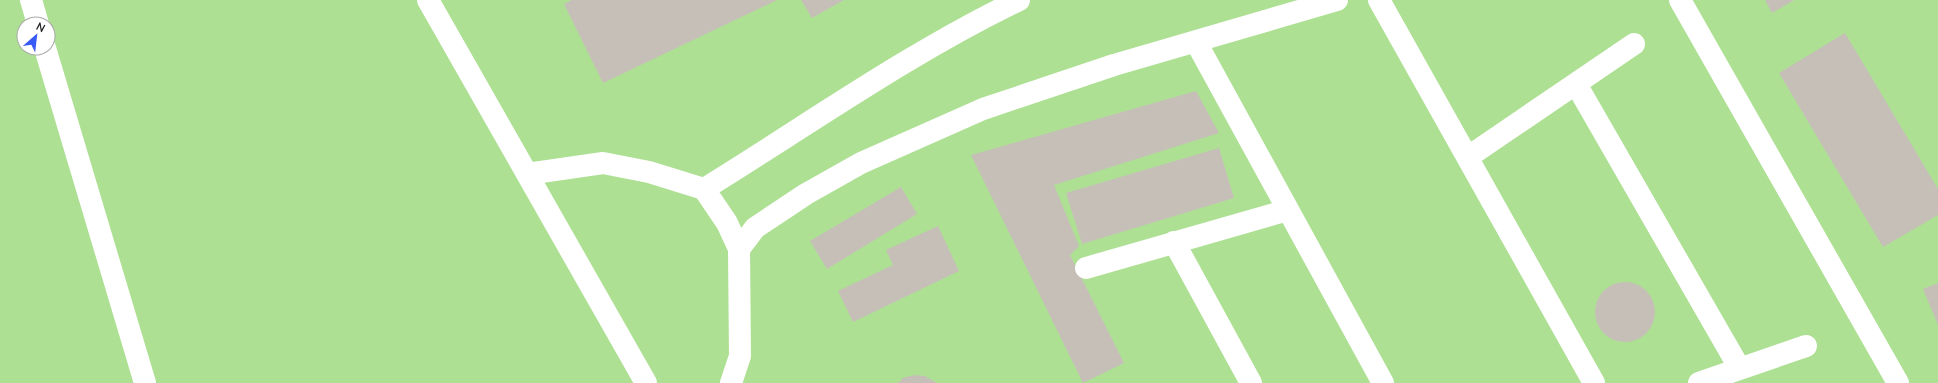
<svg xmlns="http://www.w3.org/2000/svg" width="1938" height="383" viewBox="0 0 1938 383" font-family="'Nunito Sans',sans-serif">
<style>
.green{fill:#aee094;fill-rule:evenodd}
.building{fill:#c5bfb8}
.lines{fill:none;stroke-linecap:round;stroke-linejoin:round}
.minor{stroke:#fff;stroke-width:22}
</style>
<rect width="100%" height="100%" fill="#eae2d8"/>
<!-- green -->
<path class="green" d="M0 0H1938V383H0ZM24 24H48V48H24Z"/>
<!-- building -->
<path class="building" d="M572 0H777L603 83 564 4Z
M801 0H844L812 18Z
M1765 0H1794L1772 13Z
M1845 33 1938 189V215L1883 247 1779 73Z
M1196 91 1219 133 1054 185 1079 246 1070 255 1124 363 1083 383 971 155Z
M1219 148 1234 198 1082 244 1066 193Z
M901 187 917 214 827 269 810 241Z
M938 226 959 271 853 322 838 291 893 265 886 250Z
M1595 312a30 30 0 1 1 60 0a30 30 0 1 1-60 0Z
M1938 283V325L1923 289Z
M914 375 925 376 937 383H898L903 378Z"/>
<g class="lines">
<!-- minor -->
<path class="minor" d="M31 0 38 24
M428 0 646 383
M1379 0 1594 383
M1680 0 1898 383
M1196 42 1383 383
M45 48 145 383
M1576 84 1740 369
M1468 157 1634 44
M527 174 603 163 649 172 704 189C808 125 909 53 1019 0
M704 189 727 223 739 249
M1174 242 1251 383
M1086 268 1288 210
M731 383 740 356 739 249 755 228 806 194 861 163 983 109 1114 65 1337 0
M1699 383 1806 346"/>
</g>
<!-- north arrow -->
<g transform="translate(36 36) rotate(28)"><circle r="19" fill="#ffffff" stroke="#a9a9a9"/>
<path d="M0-3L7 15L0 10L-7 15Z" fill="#385af7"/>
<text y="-6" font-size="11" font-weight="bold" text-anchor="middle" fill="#272727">N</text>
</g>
</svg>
